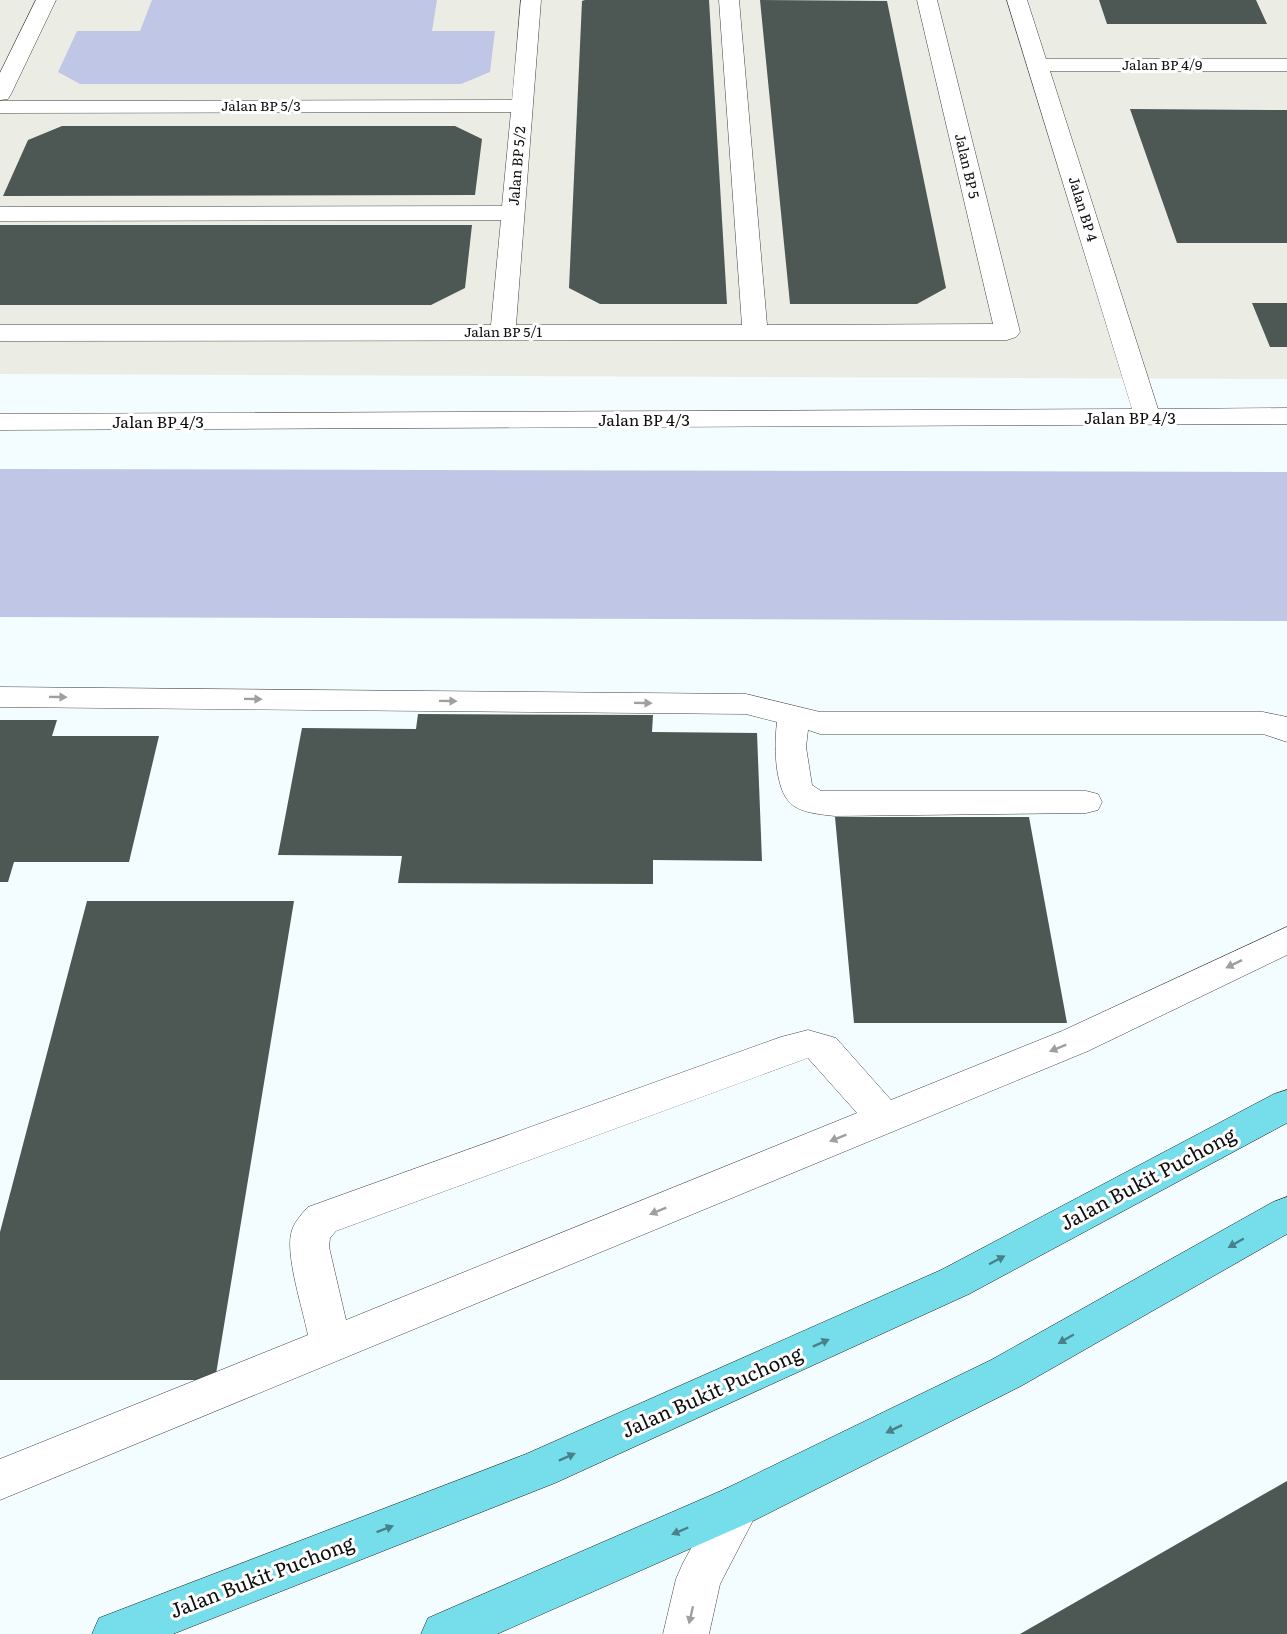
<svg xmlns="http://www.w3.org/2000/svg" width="1287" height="1634" viewBox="0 0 1287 1634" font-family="Literata,serif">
<rect width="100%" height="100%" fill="#f3fcfe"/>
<path fill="#ebede5" d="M0,0H1287V379L0,374Z"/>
<path fill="#bfc6e6" d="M152,0H437L432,31H495L490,72L461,84H80L58,72L77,31H140Z
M0,469L1287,472V621L0,617Z"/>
<path fill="#4d5754" d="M585,0H709L727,304H600L569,288L582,1Z
M760,0L887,1L946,288L917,304H790Z
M1099,0H1256L1267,24H1107Z
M1130,109L1287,110V243H1177Z
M62,126H455L482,139L475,195L3,196L28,140Z
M0,225H472L465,288L431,305H0Z
M1252,303H1287V347H1270Z
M418,714L653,715L652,732L757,733L762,861L653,860V884L398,883L402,856L278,855L302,728L416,729Z
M0,720H57L52,736H159L129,862H14L8,882H0Z
M835,817H1029L1067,1023H854Z
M87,901H294L215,1380H0V1232Z
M1287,1481V1634H1020Z"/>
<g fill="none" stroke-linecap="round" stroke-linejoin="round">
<g stroke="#424242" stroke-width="1">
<path id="minor" d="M36,0H56L11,94L8,99L0,100V73Z
M521,0H541L516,325H742L719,0H739L767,325L993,324L917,0H937L1020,332L1016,337L1007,340L0,341V325H491L501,220L0,221V207L502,206L511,112L0,113V101L512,100Z
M1007,0H1027L1046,59H1287V71H1050L1158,409L1287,408V424L0,430V414L1132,409Z
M0,687L746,694L820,712H1263L1287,717V742L1263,734H820L808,730L806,747L812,785L821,791H1086L1098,794L1102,802L1098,810L1086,813L835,816C797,812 783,809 777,769C775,753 775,739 777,722L746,714L0,707Z
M1287,927V955L1088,1051L0,1500V1459L308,1335C303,1310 286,1258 291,1234C293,1223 301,1215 308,1207L781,1037L808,1030L836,1038L891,1100L1062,1031ZM808,1058L857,1113L346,1320L329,1247L330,1238L336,1231Z
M739,1484L755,1490L761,1505L720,1584L709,1634H663L676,1579L683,1563L723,1490Z"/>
</g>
<g stroke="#202020" stroke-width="1">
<path id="major" d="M1287,1090V1123L969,1294L555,1483L173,1634H92L99,1618L526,1454L941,1270L1274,1094Z
M1287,1197V1234L1021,1386L755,1520L497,1634H421L428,1618L723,1490L991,1360L1273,1202Z"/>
</g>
<use href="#minor" fill="#fff" fill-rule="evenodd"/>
<use href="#major" fill="#76deeb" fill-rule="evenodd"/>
</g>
<defs><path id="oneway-solid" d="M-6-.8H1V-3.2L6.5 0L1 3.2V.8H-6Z" transform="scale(1.5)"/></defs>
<g fill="#9f9f9f">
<use href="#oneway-solid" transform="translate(58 697) rotate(1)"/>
<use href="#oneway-solid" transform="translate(253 699) rotate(1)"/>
<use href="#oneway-solid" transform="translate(448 701) rotate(1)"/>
<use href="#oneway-solid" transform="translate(643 703) rotate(1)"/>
<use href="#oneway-solid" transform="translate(1234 964) rotate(154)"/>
<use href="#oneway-solid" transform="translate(1058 1048) rotate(158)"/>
<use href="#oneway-solid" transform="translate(838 1138) rotate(158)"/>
<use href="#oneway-solid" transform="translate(658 1211) rotate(158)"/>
<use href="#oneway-solid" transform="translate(691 1615) rotate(103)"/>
</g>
<g fill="#488188">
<use href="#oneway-solid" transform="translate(1236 1243) rotate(150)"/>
<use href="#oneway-solid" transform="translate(997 1260) rotate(-28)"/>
<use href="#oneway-solid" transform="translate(1066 1339) rotate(150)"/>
<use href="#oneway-solid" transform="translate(821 1343) rotate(-24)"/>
<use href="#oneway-solid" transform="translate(894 1429) rotate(154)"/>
<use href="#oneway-solid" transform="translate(567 1457) rotate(-24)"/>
<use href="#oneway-solid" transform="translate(385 1529) rotate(-21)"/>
<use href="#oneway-solid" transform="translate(680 1531) rotate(157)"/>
</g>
<g text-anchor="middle" stroke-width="6" stroke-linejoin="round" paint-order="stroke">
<g font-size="14" fill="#0f0f0f" stroke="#fff">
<text x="1162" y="70">Jalan BP 4/9</text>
<text x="261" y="111">Jalan BP 5/3</text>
<text transform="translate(517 166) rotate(-85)" y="5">Jalan BP 5/2</text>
<text transform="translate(967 166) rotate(77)" y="5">Jalan BP 5</text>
<text transform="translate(1083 209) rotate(73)" y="5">Jalan BP 4</text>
<text x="503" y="337">Jalan BP 5/1</text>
</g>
<g font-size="16" fill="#0f0f0f" stroke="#fff">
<text x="1130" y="424">Jalan BP 4/3</text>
<text x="644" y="426">Jalan BP 4/3</text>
<text x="158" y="428">Jalan BP 4/3</text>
</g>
<g font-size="20" fill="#0f0f0f" stroke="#fff">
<text transform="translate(1148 1179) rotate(-28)" y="7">Jalan Bukit Puchong</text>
<text transform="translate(712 1392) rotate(-24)" y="7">Jalan Bukit Puchong</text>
<text transform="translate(262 1577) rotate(-21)" y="7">Jalan Bukit Puchong</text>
</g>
</g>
</svg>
